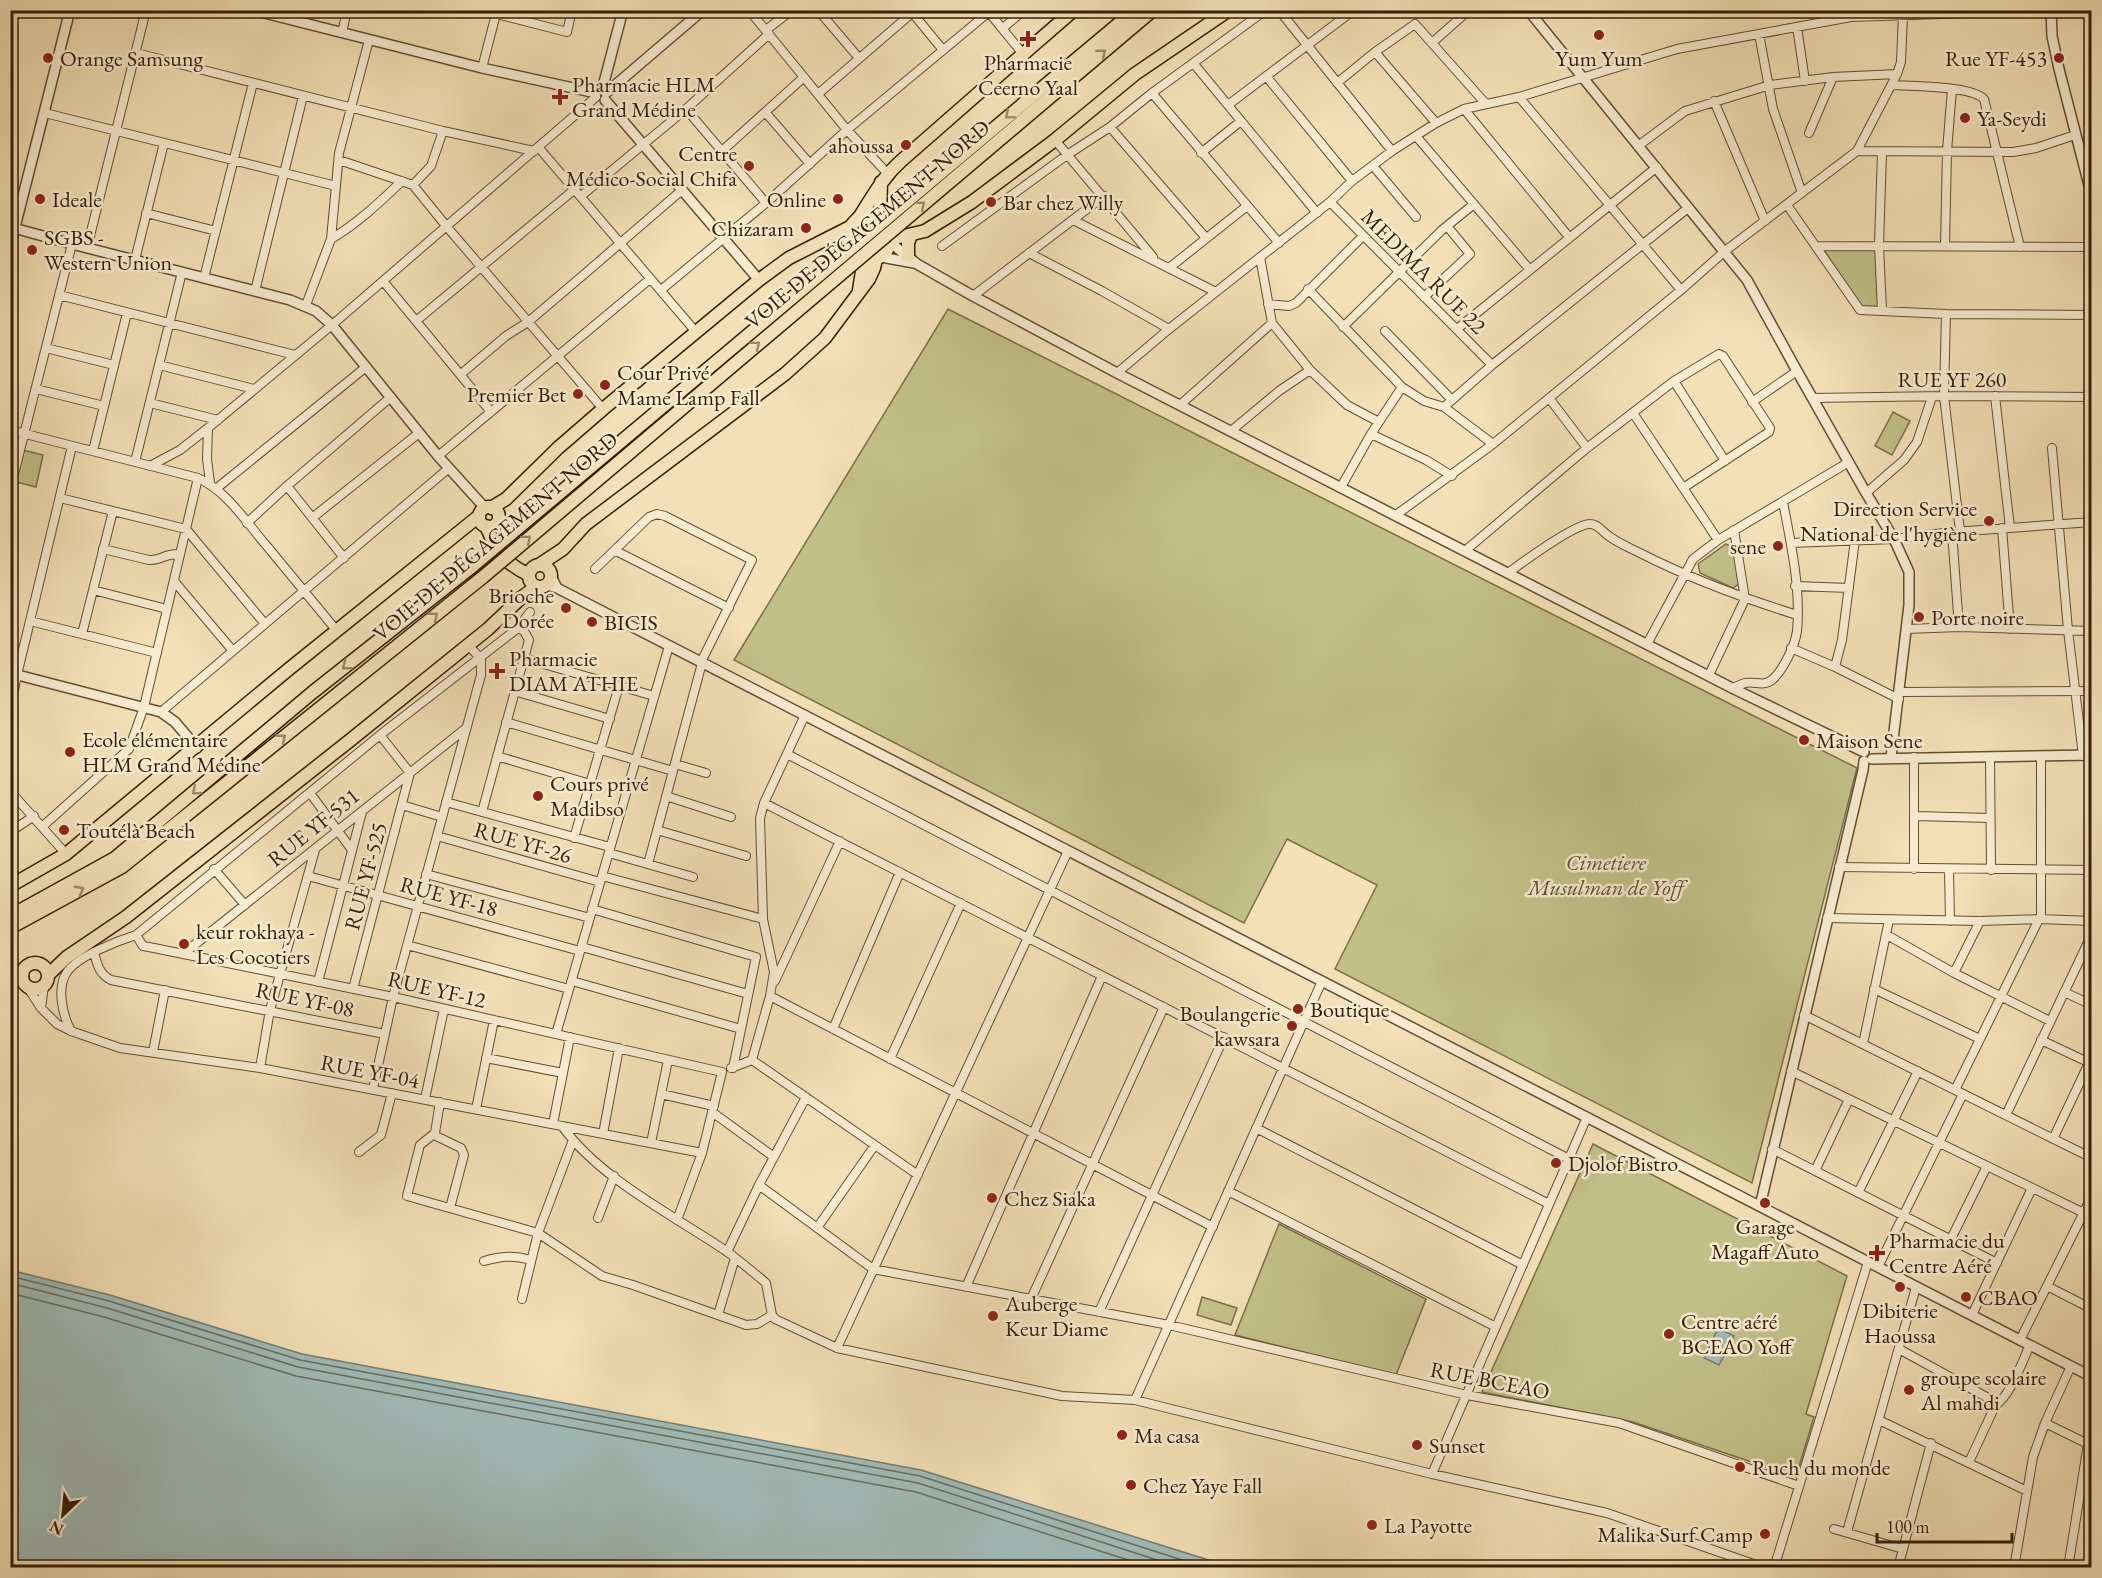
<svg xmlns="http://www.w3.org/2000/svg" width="2102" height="1578" viewBox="0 0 2102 1578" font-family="'EB Garamond',serif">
<rect width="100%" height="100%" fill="#f3e0b6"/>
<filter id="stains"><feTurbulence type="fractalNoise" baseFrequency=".00333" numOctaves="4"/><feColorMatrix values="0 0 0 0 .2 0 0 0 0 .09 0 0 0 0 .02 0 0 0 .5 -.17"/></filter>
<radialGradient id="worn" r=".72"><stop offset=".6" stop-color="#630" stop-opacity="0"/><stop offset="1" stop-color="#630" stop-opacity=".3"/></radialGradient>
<path fill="#c2c089" stroke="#7c6e48" stroke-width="1.5" d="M1823,249L1876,250L1878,308L1861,307Z
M948,309L1857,768L1752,1183L1335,969L1377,885L1287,839L1244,923L734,660Z
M1893,412L1910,421L1892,455L1875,446Z
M23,450L43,455L36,487L16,482Z
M1726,544L1733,548L1739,584L1733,588L1700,573L1698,564Z
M1593,1144L1847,1276L1806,1414L1814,1417L1796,1477L1633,1422L1482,1392Z
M1279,1224L1426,1299L1396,1375L1235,1335Z
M1202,1297L1237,1308L1231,1325L1197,1315Z"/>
<path fill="#a0bbb8" stroke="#757c71" stroke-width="1.5" d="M10,1270L110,1295L302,1354L921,1470L1231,1567H11Z
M1718,1328L1734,1336L1719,1365L1704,1358Z"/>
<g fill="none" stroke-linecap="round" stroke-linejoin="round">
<path stroke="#6a6c5f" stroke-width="1.5" d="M10,1276L109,1301L300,1360L920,1476L1207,1568
M10,1283L107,1308L298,1367L918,1483L1182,1568
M10,1293L104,1317L296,1376L916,1492L1153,1568"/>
<g stroke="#644e32" stroke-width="10">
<path id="minor" d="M481,10L567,32L572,10
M749,10L847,130L887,173
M818,10L858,57
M910,10L943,50
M987,10L1023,54
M1279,10L1392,151
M1797,27L1805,81
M1003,28L1024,10
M766,30L792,10
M342,33L347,10
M1759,34L1773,109L1802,193
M1433,42L1469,10
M1375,52L1436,123
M136,53L443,131L534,151
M1194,64L1317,213
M482,68L496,14
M1266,76L1352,181
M1337,83L1375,52L1415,24L1486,104
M1893,85C1913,86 1971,86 1984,99L2020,247
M1152,93L1279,243
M818,94L912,13
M1519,97L1681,290
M1714,101L1765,221
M1228,105L1354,10
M686,109L766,203
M1464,109L1569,237
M45,113L336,186
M766,113L810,164
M1110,127L1206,238
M1809,133L1833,77
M1416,136L1530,270
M1055,140L1153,257
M1638,146L1685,111L1770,85L1833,77L1897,74
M539,148L696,332
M722,151L804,77
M1857,151L2013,152L2036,148L2075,135
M1201,153L1241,121
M339,160L413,185L447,227L603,409
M1374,167L1416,217
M413,185L431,166L443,131
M581,196L686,109L769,34
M1330,202L1492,365
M1787,205L1860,310L1946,314L2092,315
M146,213L216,231
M1073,220L1216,292
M331,239C358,223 380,202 402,181
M1945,245L1947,151L1952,89
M942,246L1067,155L1110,127L1152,93L1266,10
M1817,246L2092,247
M87,248L146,10
M1029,253L1102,291L1169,329
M1260,257L1272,323L1310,370L1347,405L1379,422
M135,260L164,143
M1169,268L1247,206
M204,278L253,83
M383,281L491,412
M1308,289L1402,387L1424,401L1444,407L1493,444
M661,290L766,203L847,130L989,12
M255,291L303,96
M59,295L295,355
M973,296L1104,196
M1424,297L1470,254L1447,226
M1268,304L1289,306L1296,303L1363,236
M306,305L331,239L339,153L369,40
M1882,311L1879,245L1882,152
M1946,314L1944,396L1960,531
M416,321L575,189
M1343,327L1442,230L1474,204
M1457,329L1657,167
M1385,331L1452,400
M46,348L114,365
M159,365L254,389
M1117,373L1169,329L1330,202L1352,181L1392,151L1436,123L1464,109L1519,97L1677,49L1851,17L1971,13L2092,12
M461,374L506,336L528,322L581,277L682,190
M1674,381L1725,461
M36,389L104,406
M1995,396L2010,528
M1549,398L1587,448
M1813,398L1944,396L2092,397
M1752,402L1797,371
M150,403L218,420
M1180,405L1272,323
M1444,407L1492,365L1688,208
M1633,413L1718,540
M208,428L207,459L210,483
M10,430L198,478C227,491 246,522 266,545C290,574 313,602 337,631
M1231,431L1279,391L1310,370
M1371,434L1426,460L1452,476
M2052,448L2068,630L2083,756
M93,451L127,313
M438,456L650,279
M135,462L182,272
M150,466L180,450L208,428L332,325L596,97
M287,486L344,558
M1341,487L1371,434L1402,387
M217,488L366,367
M10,490L72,244
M1866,493L1904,460L1917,442L1932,397
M60,498L186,529L265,624
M1396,515L1493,444L1681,290L1725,251L1857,151L1897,74L1901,62L1903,15
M312,518L419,433
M247,523L287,486L391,397
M2002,528L2010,629
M1952,532L1959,627
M1791,543L1894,539L1952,532L2092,522
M103,549L149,560C161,561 164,553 180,554
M1466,550L1587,448L1674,381L1719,354L1723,356L1770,428L1769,432L1683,488
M616,551L729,608
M595,569L649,517L657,514L665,516L752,560L701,662
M1508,573C1523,562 1574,524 1590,524C1597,524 1600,529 1605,533C1615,542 1628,547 1640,553C1691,579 1743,598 1797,615
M174,581L233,651
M1795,586L1849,588
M93,590L167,609
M30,621L157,653
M1907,629L1959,627L2092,631
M82,634L113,511
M1647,644L1693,559L1718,540L1849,462
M1791,648L1835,667L1899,699
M523,658L654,696
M1835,667L1842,640L1855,540
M1709,675L1745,599L1734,530
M1732,688C1736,687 1741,684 1745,683C1755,681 1763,687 1772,680C1783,670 1795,646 1797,631C1801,589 1791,544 1783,502
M514,691L610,719
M1900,692L2092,691
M10,710L17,675L72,446
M161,712L449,468
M506,722L673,771
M787,754L1569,1159
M497,756L590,784
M1914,757V869
M1990,757L1991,870
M675,764L706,773
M10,791L66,854
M310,793L352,850
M666,796L731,817
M446,802L610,847
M764,803L1549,1204
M402,805L442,817
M482,812L529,640L524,631L518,628L530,612
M1915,816L1990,818
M43,826L129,749L144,707L198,478
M657,830L746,856
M10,832L34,816
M437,836L600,882
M574,838L619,686
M609,853L693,877
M648,864L702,663
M1839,867L2092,870
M214,869L245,905
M1949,870L1950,921
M426,874L590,918
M308,876L580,951
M602,876L763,919
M592,909L756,957L733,1068
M1827,918L1980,921L2039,919L2092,921
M136,935L143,946L154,948L393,997L722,1072
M1887,935L1954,973L2050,1021
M407,945L569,989
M582,947L748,994
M94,952C97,964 99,974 111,980L385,1034
M183,954L465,729
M1954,973L1980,921
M572,981L741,1029
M775,981L840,841
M318,982L362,812
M28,988L41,1008L57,1024L71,1031L120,1048L260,1068L702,1153
M353,989L410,773L380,735
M1874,989L1980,1039
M2064,992L2092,1005
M770,996L1213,1227
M41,1008L44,986
M1804,1015L2092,1158
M833,1029L900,872
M71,1031C63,1016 56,988 67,972C78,956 117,941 136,935L380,735L518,628
M556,1034L669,646
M2041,1040L2092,1064
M1863,1044L1889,920
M153,1052L165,990
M486,1058L563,1073
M890,1059L961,903
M752,1060L770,996L774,972L763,919L760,818L764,803L805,715
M752,1060L918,1175
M260,1068L270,1010L315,850
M731,1068L752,1060
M1791,1071L2084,1213
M373,1089L393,997L481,675V659L468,645
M1955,1090L2041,915V756
M661,1094L714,1106
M425,1099L444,1009
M440,1102L435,1133L436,1136L461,1148L464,1155L450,1208
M476,1109L494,1020
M712,1112L774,1157
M2006,1115L2092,934
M553,1124L570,1037
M562,1126C600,1179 673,1215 726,1251C740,1261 753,1272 766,1283L772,1315L775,1319L837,1348L1062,1396L1135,1400L1432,1474L1607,1513L1765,1568
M1256,1128L1523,1265
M435,1133L420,1145L407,1196L538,1233L602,1276L633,1285L746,1325L757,1324L772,1315
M603,1134L619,1048
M2053,1139L2089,1063
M651,1143L668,1060
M1772,1149L1997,1263
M359,1152L381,1135L392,1093
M1815,1171L1849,1099
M759,1185L873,1269L1169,1325L1467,1395L1619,1423L1799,1486
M1228,1191L1496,1327
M1858,1193L1918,1071
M598,1218L614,1176
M677,1220L702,1153L722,1072
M817,1228L875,1145
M1951,1239L1987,1166
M727,1252L759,1185L806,1097
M484,1261C502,1256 513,1255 531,1260
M1878,1267L1963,1094
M2047,1286L2092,1309
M966,1287L1102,976
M522,1299L538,1233L573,1140
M1031,1299L1164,1007
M1099,1312L1224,1037
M718,1315L735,1258
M1972,1315L2032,1188
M2020,1340L2092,1196
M837,1348L1068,851
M1899,1349L1990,1399L1995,1406
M1135,1400L1322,981
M1879,1420L2027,1491
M2045,1423L2092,1446
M1969,1462L1995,1406C2012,1393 2021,1364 2030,1345
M1432,1474L1587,1117
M1834,1529L1903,1549
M1847,1532L1916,1287
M1775,1564L1787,1568
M1774,1568L1868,1262
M1898,1568L1931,1443
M2014,1568L2033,1457L2045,1423L2071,1366
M2068,1568L2088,1444"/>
</g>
<g stroke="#644e32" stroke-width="12">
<path id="tertiary" d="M253,10L482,68L596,93
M1528,10L1747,280L1797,371L1866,493L1894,539L1909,572V605L1891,757
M2051,10L2052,36L2059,69L2092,197
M602,90L623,10
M606,93L703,10
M605,100L759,280
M10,227L72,244L290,300L316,311L332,325L438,456L485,508
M891,243L917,264L973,296L1117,373L1732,688L1864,752
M10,247L70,10
M881,257L914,263
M551,576L557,588
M547,585L557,588L2092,1377
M10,673L161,712L175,722L197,748
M1872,759L2092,755
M1760,1206L1863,770L1864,761"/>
</g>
<g stroke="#351d06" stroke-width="15">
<path id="primary" d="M858,219L874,217C913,232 876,279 853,252C848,246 846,238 849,230C851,224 856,221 860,216C873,196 883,177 901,161C958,111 1016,60 1074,10
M880,219L881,182
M891,239L925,231L972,202L1055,140L1135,74L1229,10
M908,256V243L911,235
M859,290L864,259
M479 517a10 10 0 1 1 20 0a10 10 0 1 1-20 0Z
M491,508L506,499L558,448L603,409L759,280L789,258L850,227
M486,526C497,552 503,562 529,575
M529 576a11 11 0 1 1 22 0a11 11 0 1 1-22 0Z
M539,565L563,549L586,524L785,374L825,338L869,279L874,268L876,259
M10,886L66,854L289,669L479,516
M22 976a13 13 0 1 1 26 0a13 13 0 1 1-26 0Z
M48,975L67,957L126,917L348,742L488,629L522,597L536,587"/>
</g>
<g stroke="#351d06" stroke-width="15">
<path id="trunk" d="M10,916L115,858L313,692L474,565
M10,928L122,867L483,577
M10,979L22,978"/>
</g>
<use href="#minor" stroke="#f7ebd0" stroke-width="8"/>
<use href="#tertiary" stroke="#f7ebd0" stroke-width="9"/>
<use href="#primary" stroke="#f3e0b6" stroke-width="12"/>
<use href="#trunk" stroke="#f3e0b6" stroke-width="12"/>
<g stroke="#351d06" stroke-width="15" stroke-linecap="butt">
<path id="trunk-bridge" d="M474,565L1135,10
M483,577L1153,10"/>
</g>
<use href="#trunk-bridge" stroke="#f3e0b6" stroke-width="12"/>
</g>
<defs><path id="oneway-chevron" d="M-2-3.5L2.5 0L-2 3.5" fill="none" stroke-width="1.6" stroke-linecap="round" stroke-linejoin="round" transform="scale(1.5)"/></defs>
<g stroke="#9e8867">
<use href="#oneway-chevron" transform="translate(1102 53) rotate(-40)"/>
<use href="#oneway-chevron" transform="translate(1009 115) rotate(140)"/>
<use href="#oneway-chevron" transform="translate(921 205) rotate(-40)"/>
<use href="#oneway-chevron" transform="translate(756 345) rotate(-40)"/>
<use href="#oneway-chevron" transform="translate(527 539) rotate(-40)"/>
<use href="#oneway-chevron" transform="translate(434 616) rotate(-39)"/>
<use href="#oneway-chevron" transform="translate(346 666) rotate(142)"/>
<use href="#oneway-chevron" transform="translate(282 738) rotate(-39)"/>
<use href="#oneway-chevron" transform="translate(196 791) rotate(140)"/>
<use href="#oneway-chevron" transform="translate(80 890) rotate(-28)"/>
</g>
<g fill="#8f2418" stroke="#f7ebd0" stroke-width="2">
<circle cx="1599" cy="35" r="6"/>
<path d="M1025 30h6v6h6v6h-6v6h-6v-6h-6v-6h6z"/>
<circle cx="48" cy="58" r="6"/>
<circle cx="2059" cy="58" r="6"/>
<path d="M557 88h6v6h6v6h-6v6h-6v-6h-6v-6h6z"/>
<circle cx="1965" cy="118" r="6"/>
<circle cx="906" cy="145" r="6"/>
<circle cx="749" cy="166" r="6"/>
<circle cx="40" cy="199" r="6"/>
<circle cx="838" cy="199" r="6"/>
<circle cx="991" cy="202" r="6"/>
<circle cx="806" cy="228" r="6"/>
<circle cx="32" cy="250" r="6"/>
<circle cx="605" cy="385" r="6"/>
<circle cx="578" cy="394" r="6"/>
<circle cx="1989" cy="521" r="6"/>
<circle cx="1778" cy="546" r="6"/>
<circle cx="566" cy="608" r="6"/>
<circle cx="1919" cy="617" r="6"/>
<circle cx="592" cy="622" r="6"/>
<path d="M494 662h6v6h6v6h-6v6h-6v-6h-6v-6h6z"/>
<circle cx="1804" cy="740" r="6"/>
<circle cx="70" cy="752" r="6"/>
<circle cx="538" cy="796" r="6"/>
<circle cx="64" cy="830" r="6"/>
<circle cx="184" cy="944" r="6"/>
<circle cx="1298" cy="1009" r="6"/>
<circle cx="1292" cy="1026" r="6"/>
<circle cx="1556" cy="1163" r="6"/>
<circle cx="992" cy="1198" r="6"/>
<circle cx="1765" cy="1203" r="6"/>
<path d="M1874 1244h6v6h6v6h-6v6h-6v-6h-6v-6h6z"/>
<circle cx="1900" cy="1287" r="6"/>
<circle cx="1966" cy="1297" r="6"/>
<circle cx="993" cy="1316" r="6"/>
<circle cx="1669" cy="1334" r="6"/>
<circle cx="1909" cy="1390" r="6"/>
<circle cx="1122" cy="1435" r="6"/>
<circle cx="1417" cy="1445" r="6"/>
<circle cx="1740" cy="1467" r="6"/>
<circle cx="1131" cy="1485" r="6"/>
<circle cx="1372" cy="1525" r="6"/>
<circle cx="1765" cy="1534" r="6"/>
</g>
<g text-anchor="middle" stroke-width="5" stroke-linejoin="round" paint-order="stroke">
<g font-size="22" fill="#351d06" stroke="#f7ebd0" text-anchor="start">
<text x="60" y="66">Orange Samsung</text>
<text x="1599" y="66" text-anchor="middle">Yum Yum</text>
<text x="2047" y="66" text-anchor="end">Rue YF-453</text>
<text x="1028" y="70" text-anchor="middle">Pharmacie<tspan x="1028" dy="25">Ceerno Yaal</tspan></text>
<text x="572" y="92">Pharmacie HLM<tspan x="572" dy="25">Grand Médine</tspan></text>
<text x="1977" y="126">Ya-Seydi</text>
<text x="894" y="153" text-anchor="end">ahoussa</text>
<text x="737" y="161" text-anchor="end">Centre<tspan x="737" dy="25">Médico-Social Chifa</tspan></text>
<text x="52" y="207">Ideale</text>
<text x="826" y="207" text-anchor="end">Online</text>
<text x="1003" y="210">Bar chez Willy</text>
<text x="794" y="236" text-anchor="end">Chizaram</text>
<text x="44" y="245">SGBS -<tspan x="44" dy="25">Western Union</tspan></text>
<text x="617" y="380">Cour Privé<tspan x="617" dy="25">Mame Lamp Fall</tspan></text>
<text x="566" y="402" text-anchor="end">Premier Bet</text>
<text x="1977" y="516" text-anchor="end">Direction Service<tspan x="1977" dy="25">National de l'hygiène</tspan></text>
<text x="1766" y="554" text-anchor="end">sene</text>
<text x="554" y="603" text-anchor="end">Brioche<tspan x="554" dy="25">Dorée</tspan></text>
<text x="1931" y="625">Porte noire</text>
<text x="604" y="630">BICIS</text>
<text x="509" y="666">Pharmacie<tspan x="509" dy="25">DIAM ATHIE</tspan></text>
<text x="82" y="747">Ecole élémentaire<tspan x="82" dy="25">HLM Grand Médine</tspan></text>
<text x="1816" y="748">Maison Sene</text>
<text x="550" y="791">Cours privé<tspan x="550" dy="25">Madibso</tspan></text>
<text x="76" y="838">Toutélà Beach</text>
<text x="196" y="939">keur rokhaya -<tspan x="196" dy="25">Les Cocotiers</tspan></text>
<text x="1310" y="1017">Boutique</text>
<text x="1280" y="1021" text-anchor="end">Boulangerie<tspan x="1280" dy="25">kawsara</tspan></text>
<text x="1568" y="1171">Djolof Bistro</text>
<text x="1004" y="1206">Chez Siaka</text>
<text x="1765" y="1234" text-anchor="middle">Garage<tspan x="1765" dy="25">Magaff Auto</tspan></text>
<text x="1889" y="1248">Pharmacie du<tspan x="1889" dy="25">Centre Aéré</tspan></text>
<text x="1978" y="1305">CBAO</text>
<text x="1005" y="1311">Auberge<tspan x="1005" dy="25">Keur Diame</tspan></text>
<text x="1900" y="1318" text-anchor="middle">Dibiterie<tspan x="1900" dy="25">Haoussa</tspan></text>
<text x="1681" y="1329">Centre aéré<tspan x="1681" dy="25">BCEAO Yoff</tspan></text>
<text x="1921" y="1385">groupe scolaire<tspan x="1921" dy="25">Al mahdi</tspan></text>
<text x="1134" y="1443">Ma casa</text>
<text x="1429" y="1453">Sunset</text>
<text x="1752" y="1475">Ruch du monde</text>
<text x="1143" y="1493">Chez Yaye Fall</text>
<text x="1384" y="1533">La Payotte</text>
<text x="1753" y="1542" text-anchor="end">Malika Surf Camp</text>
</g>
<g font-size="22" fill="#351d06" stroke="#f7ebd0">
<text transform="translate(867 224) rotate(-40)" y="8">VOIE DE DÉGAGEMENT NORD</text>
<text transform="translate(1424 271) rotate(45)" y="8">MEDIMA RUE 22</text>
<text x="1952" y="387">RUE YF 260</text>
<text transform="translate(495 536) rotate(-40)" y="8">VOIE DE DÉGAGEMENT NORD</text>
<text transform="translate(313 827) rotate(-39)" y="8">RUE YF-531</text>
<text transform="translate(523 842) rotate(16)" y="8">RUE YF-26</text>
<text transform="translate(365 876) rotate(-75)" y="8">RUE YF-525</text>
<text transform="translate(449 896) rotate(15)" y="8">RUE YF-18</text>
<text transform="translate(437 989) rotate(13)" y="8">RUE YF-12</text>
<text transform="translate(305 999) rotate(12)" y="8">RUE YF-08</text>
<text transform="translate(370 1071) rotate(11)" y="8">RUE YF-04</text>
<text transform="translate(1490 1380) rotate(11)" y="8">RUE BCEAO</text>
</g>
<g font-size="22" font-style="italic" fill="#5f4e2d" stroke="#f7ebd0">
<text x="1606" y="870">Cimetiere<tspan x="1606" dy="25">Musulman de Yoff</tspan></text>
</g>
</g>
<rect width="2102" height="1578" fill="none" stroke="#f3e0b6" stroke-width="36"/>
<rect x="12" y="12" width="2078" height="1554" fill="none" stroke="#351d06" stroke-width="3"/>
<rect x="18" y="18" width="2066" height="1542" fill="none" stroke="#351d06" stroke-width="1.5"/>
<g transform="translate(63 1515) rotate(206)" stroke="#f7ebd0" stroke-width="4.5" paint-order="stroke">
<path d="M0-4.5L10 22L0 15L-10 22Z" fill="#351d06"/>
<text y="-9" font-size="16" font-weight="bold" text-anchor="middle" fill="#351d06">N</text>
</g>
<path d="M1877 1533v9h135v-9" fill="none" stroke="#351d06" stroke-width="3"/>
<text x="1886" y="1533" font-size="18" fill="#351d06" stroke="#f7ebd0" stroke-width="4.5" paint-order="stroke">100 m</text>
<rect width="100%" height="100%" filter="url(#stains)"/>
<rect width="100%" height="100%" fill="url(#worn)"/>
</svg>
